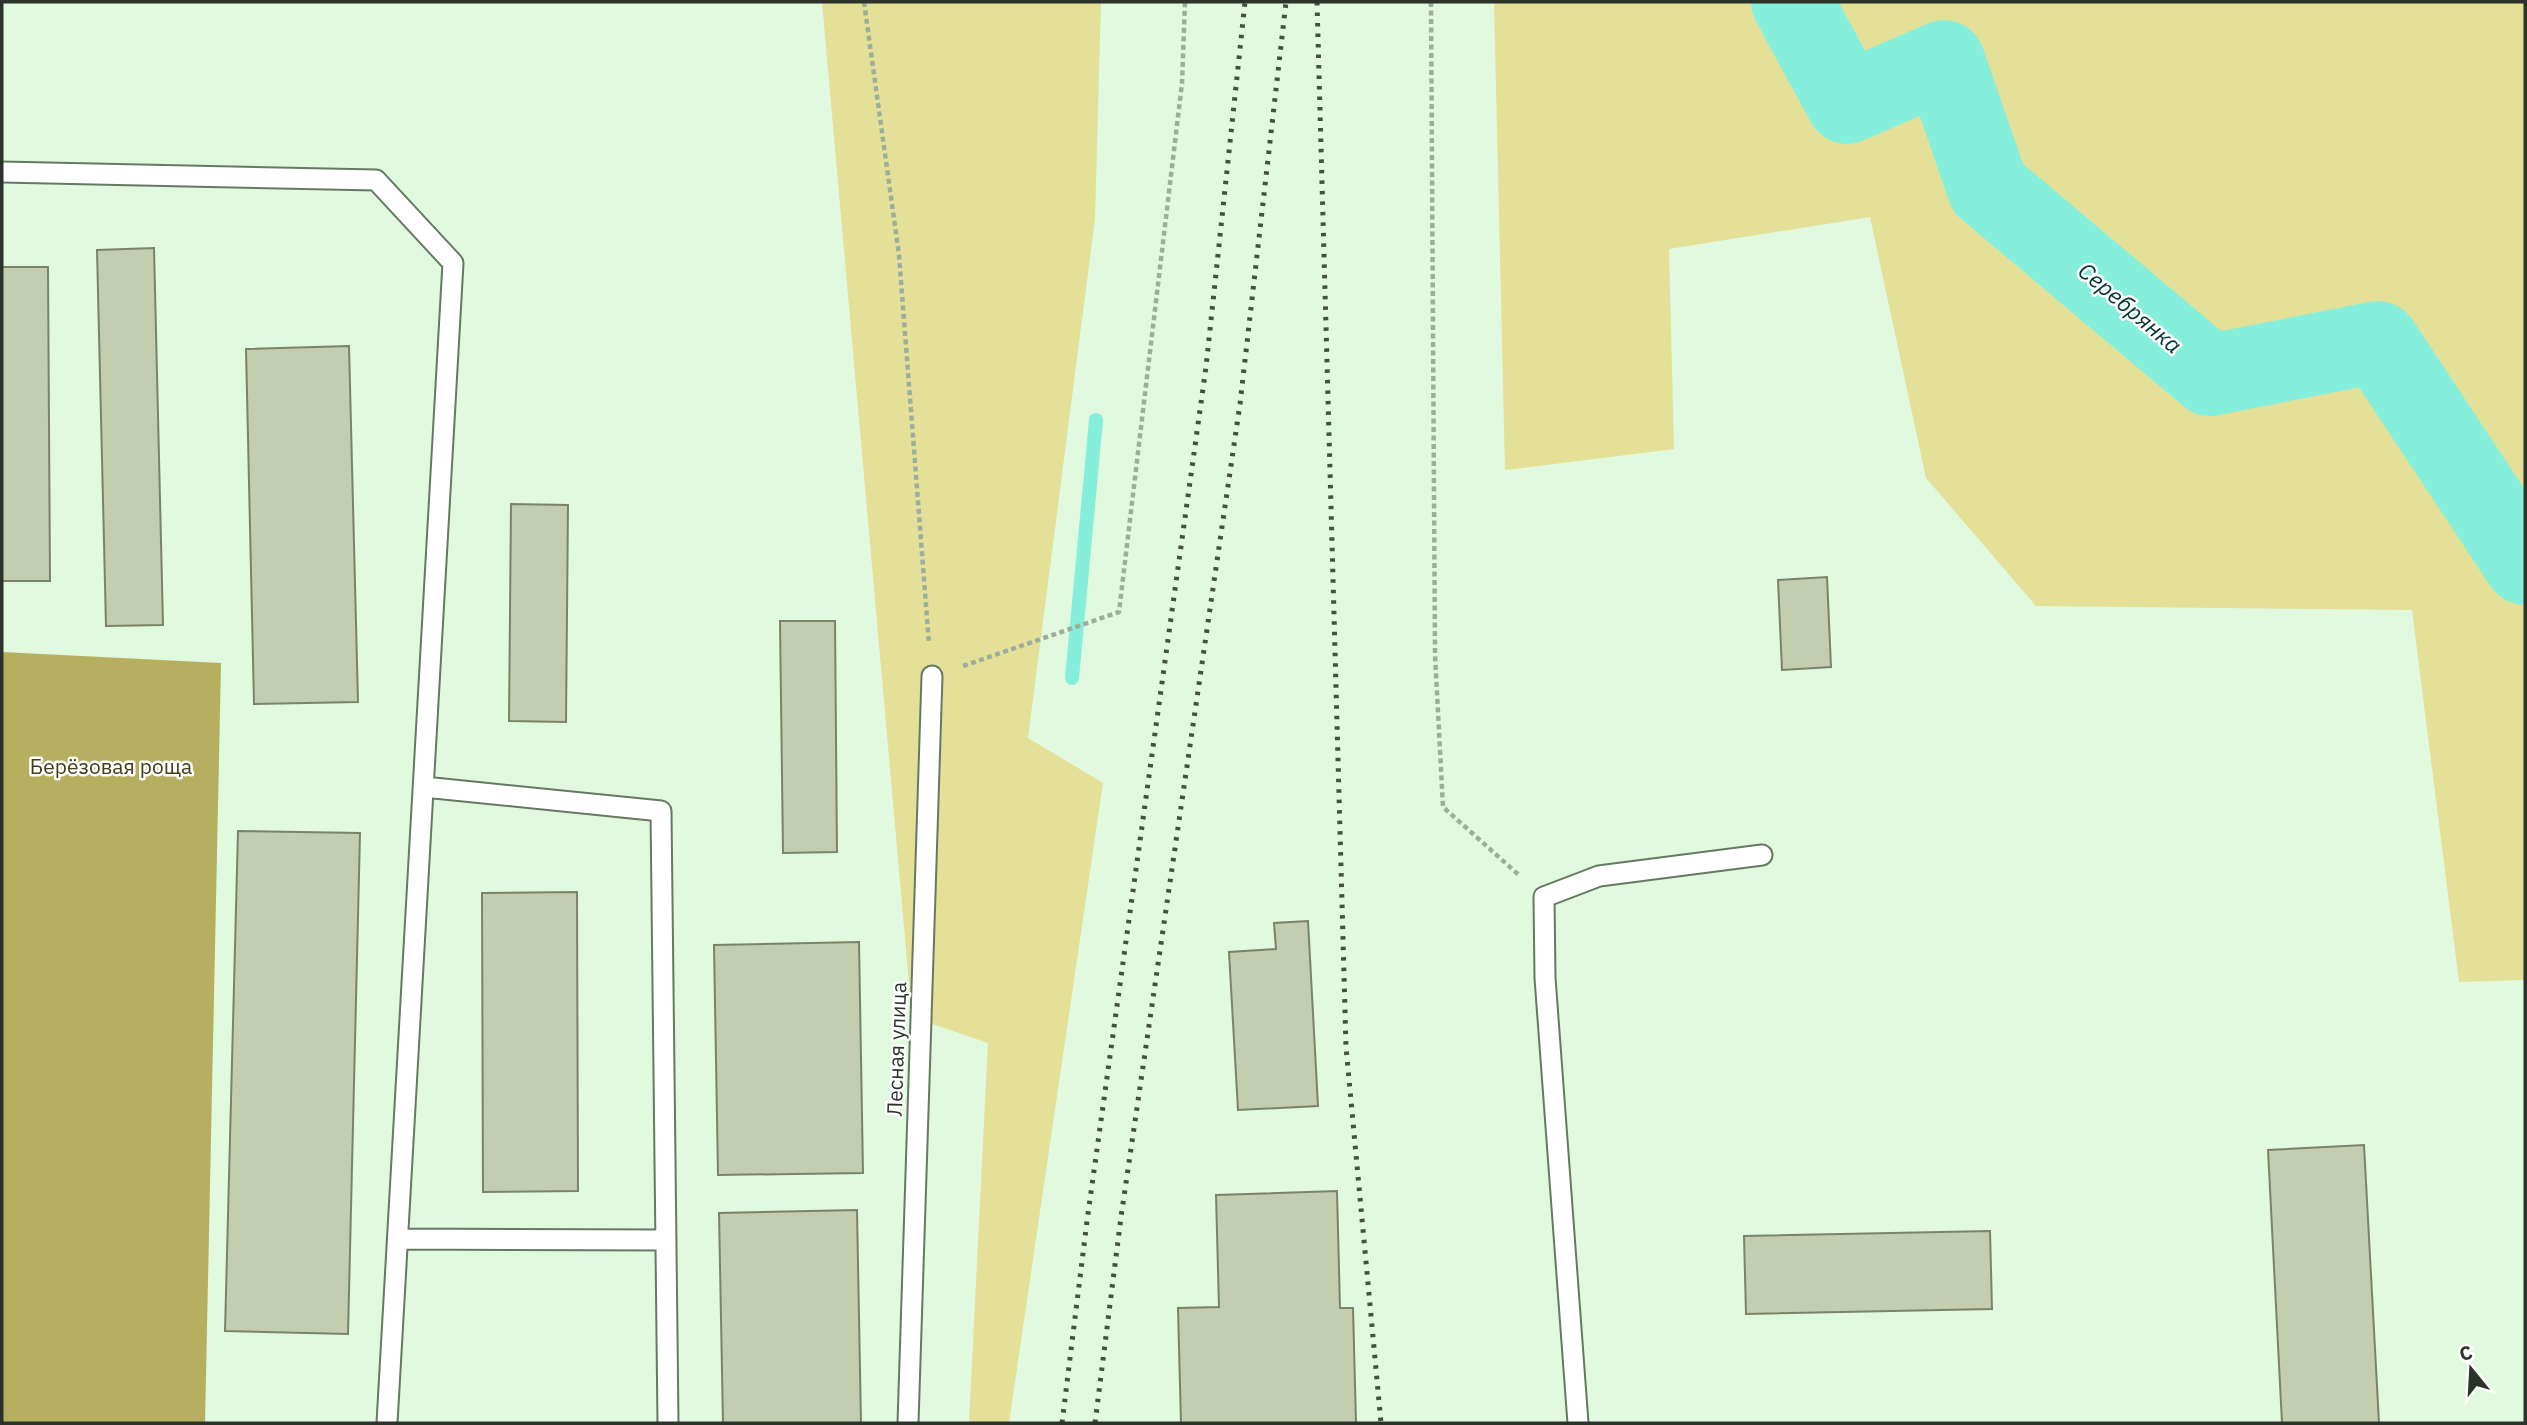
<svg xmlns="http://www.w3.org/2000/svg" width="2527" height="1425" viewBox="0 0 2527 1425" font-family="'IBM Plex Sans',sans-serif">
<rect width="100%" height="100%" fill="#e1f9df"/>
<path fill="#e5e098" d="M822,2H1101L1095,219L1028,738L1103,783L1009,1423H969L988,1043L912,1017Z
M1494,2H2525V980L2459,982L2412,610L2036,606L1926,478L1870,217L1669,249L1674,449L1505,470Z"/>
<path fill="#b5af5f" d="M2,652L221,663L205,1423H2Z"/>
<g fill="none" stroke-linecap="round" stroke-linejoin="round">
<path stroke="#86efdc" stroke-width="14" d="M1072,678L1096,420"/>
<path stroke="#86efdc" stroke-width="82" d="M1792,2L1847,103L1944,61L1988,188L2210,375L2378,342L2525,564"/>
</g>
<path fill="#c3cdb0" stroke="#7a8368" stroke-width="2" d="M154,248L163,625L106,626L97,250Z
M2,267H48L50,581H2Z
M349,346L358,702L254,704L246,349Z
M511,504L568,505L566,722L509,721Z
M1827,577L1831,667L1782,670L1778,580Z
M780,621H835L837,852L783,853Z
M238,831L360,833L348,1334L225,1331Z
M577,892L578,1191L483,1192L482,893Z
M1308,921L1318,1106L1238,1110L1229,952L1276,949L1274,923Z
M859,942L863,1173L718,1175L714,945Z
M2364,1145L2379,1423H2282L2268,1150Z
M1337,1191L1340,1308H1353L1356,1423H1181L1178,1308L1219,1307L1216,1195Z
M857,1210L861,1423H723L719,1213Z
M1990,1231L1992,1309L1746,1314L1744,1236Z"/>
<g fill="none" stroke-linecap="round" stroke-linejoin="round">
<g stroke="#657963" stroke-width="23">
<path id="service" d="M2,172L376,180L453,263L387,1423
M424,787L661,811L668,1423
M398,1239L666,1240
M908,1423L932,676
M1578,1423L1545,978L1544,897L1599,876L1762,855"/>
</g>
<path stroke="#9cae9b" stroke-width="4.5" stroke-dasharray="5 3.5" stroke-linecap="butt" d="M864,2L899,255L929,644
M1431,2L1435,655L1443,807L1520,876
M963,666L1119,612L1182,83L1185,2"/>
<use href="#service" stroke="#fff" stroke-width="19"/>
<path stroke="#454f44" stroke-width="5" stroke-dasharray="3.5 7" stroke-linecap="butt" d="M1317,2L1346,1047L1381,1423
M1062,1423L1087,1221L1206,367L1245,2
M1095,1423L1121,1217L1240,404L1286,2"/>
</g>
<g text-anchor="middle" stroke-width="5" stroke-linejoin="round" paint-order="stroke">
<g font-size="21" fill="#413e1b" stroke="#fefefe">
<text x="111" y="774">Берёзовая роща</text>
</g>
<g font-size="21" fill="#2b332a" stroke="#fefefe">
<text transform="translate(897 1049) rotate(-88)" y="7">Лесная улица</text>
</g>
<g font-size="23" font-style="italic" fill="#01352e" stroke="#fefefe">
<text transform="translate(2130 308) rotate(40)" y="8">Серебрянка</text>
</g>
</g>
<rect width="2527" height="1425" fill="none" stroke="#2b332a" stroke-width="7"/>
<g transform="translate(2471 1369) rotate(342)" stroke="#fefefe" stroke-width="5" paint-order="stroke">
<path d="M0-5L12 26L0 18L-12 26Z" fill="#2b332a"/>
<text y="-10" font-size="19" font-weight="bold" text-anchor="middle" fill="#2b332a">С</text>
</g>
</svg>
